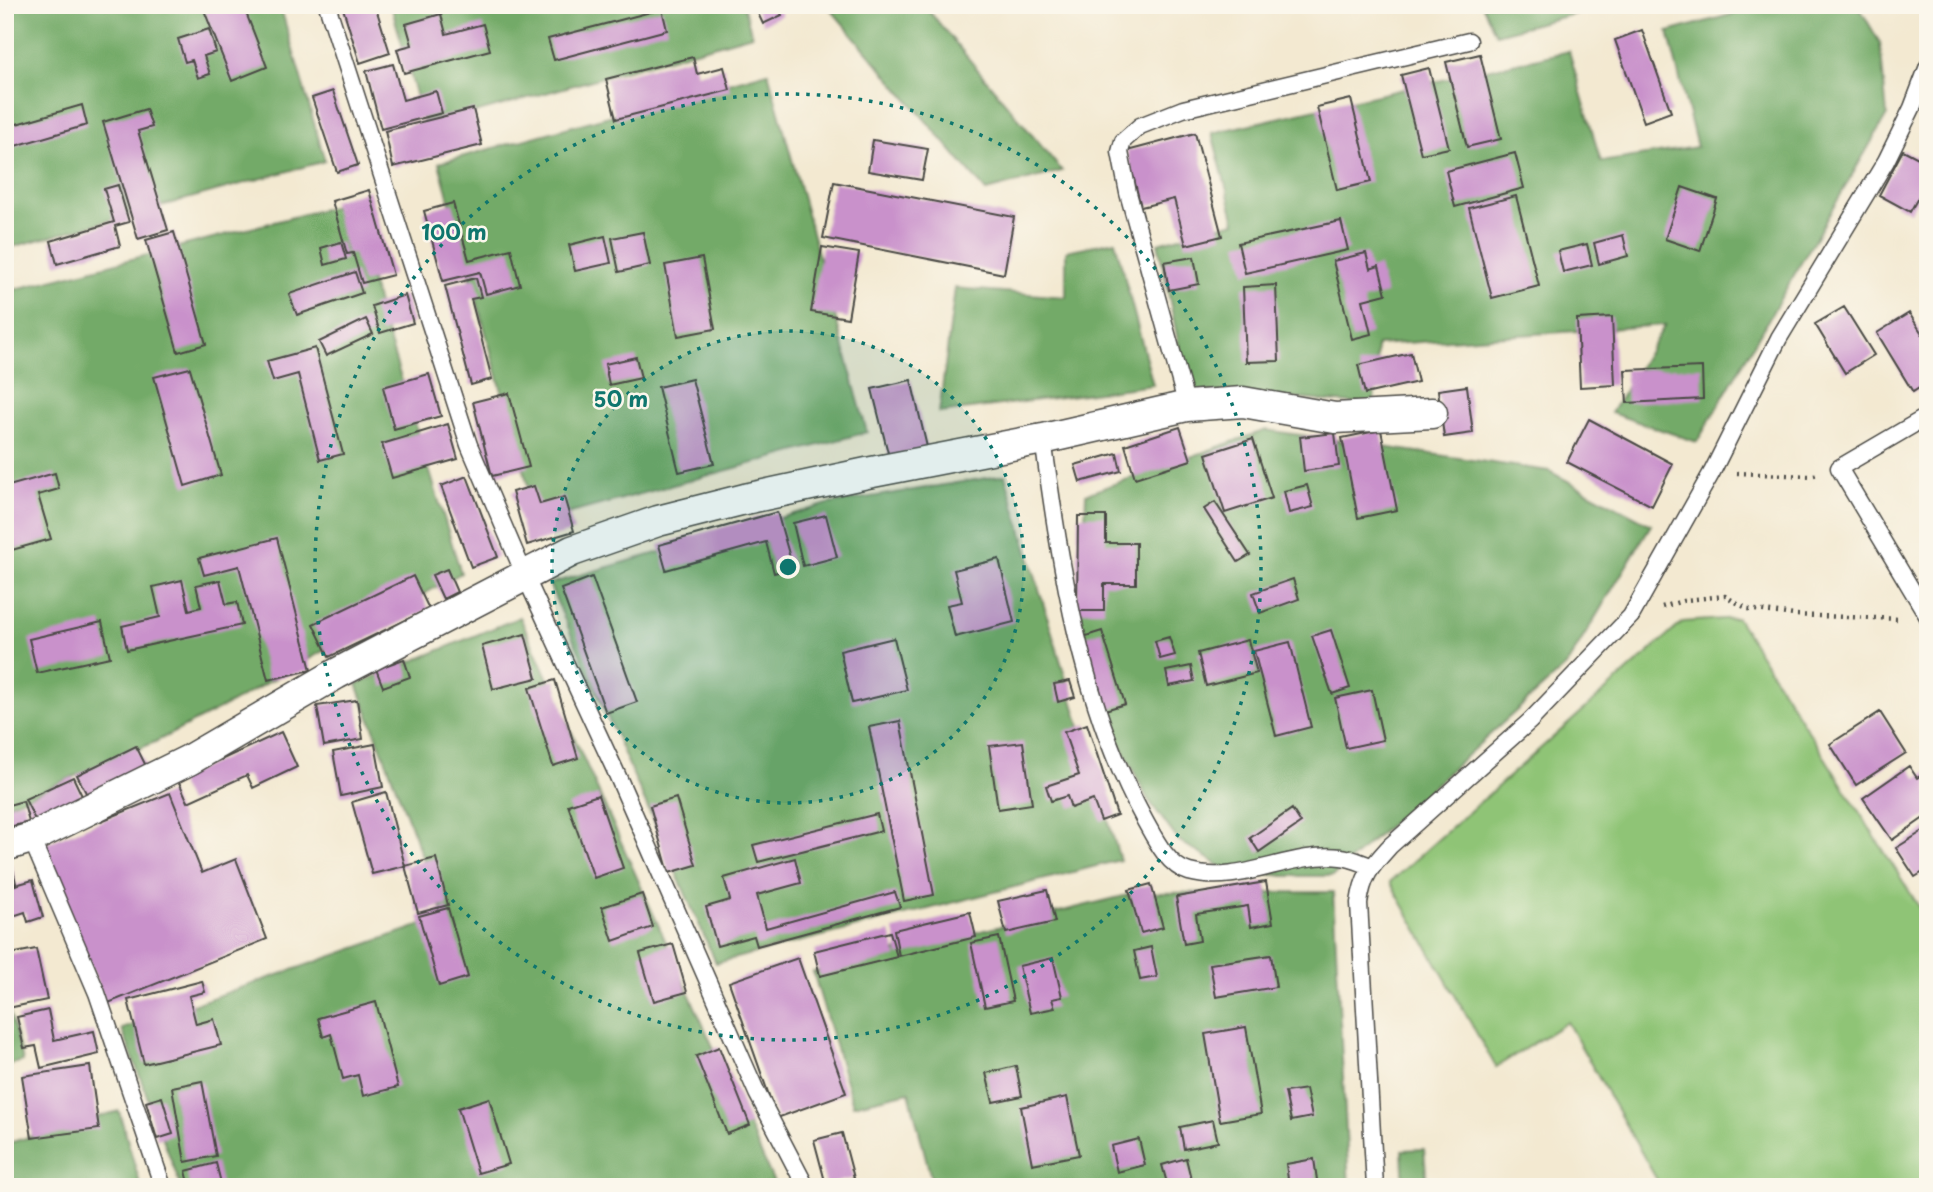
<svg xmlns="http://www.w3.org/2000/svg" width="1933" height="1192" viewBox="0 0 1933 1192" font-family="'Playpen Sans',sans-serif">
<rect width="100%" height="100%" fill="#fbf7ec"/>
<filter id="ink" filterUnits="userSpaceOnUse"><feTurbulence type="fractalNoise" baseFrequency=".0143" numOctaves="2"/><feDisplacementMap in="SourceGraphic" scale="14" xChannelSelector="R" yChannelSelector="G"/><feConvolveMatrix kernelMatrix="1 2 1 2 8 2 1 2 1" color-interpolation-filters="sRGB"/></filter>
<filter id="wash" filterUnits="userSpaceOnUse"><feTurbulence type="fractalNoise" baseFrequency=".00686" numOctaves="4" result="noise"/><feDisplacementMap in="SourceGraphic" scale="28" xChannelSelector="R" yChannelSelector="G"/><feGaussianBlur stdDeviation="1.57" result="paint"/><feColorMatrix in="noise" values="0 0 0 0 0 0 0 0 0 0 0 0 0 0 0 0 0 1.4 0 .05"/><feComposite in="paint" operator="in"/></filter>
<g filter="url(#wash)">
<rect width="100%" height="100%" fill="#f3e9d1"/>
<path fill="#8fc476" stroke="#5d7850" stroke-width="2" d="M1737,618L1928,921V1187H1661L1567,1022L1496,1067L1390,882L1683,622Z"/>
<path fill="#73aa67" stroke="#4f6a49" stroke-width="2" d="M5,5H280L325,161L5,249Z
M391,5H743L752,35L425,127Z
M827,5H924L1062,171L986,191Z
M1482,5H1609L1496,34Z
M1766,5H1858L1880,43L1887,115L1697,442L1611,413L1665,325L1377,345L1374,405L1188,390L1158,243L1235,222L1212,133L1569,51L1601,162L1697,147L1668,32Z
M768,72L867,432L538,522L439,163Z
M347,203L461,573L231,703L155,742L5,806V292Z
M1115,241L1153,385L939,413L955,288L1066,297V251Z
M1266,430L1549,471L1651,525L1566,666L1333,876H1285L1225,869L1178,840L1147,798L1111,725L1081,622L1086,494Z
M1005,475L1120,860L716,963L549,584L828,504Z
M520,617L776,1187H181L122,1029L445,917L357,684Z
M1333,892L1349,1187H916L932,1182L909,1092L853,1105L813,972L1136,893Z
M5,995L23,1061L5,1066Z
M119,1111L141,1187H5V1144Z
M1424,1149L1427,1187H1404L1402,1150Z"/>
<g id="blocks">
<path fill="#c991cb" d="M202,5H243L267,67L232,81Z
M342,5H375L390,53L360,63Z
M754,5H777L782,15L763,24Z
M662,9L667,30L554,60L548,39Z
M441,14L446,34L483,24L490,50L404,73L397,49L412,45L406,24Z
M209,29L216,52L204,56L210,74L198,78L192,60L185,62L178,39Z
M1642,30L1671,112L1644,122L1615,40Z
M1480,54L1501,139L1467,147L1446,62Z
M693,57L697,74L724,67L730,90L616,119L606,79Z
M393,64L403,100L436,91L442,113L381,129L366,71Z
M1429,68L1449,148L1421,154L1401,75Z
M333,91L358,165L337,172L312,98Z
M1351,99L1371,182L1337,190L1317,107Z
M5,102L13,125L82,105L87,125L5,149Z
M146,109L152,127L138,131L168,230L138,239L103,122Z
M473,109L482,145L393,167L385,131Z
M1195,133L1222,236L1186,245L1174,199L1141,207L1127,151Z
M873,140L928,149L922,180L868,171Z
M1903,150L1928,163V180L1910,212L1879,195Z
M1515,153L1524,188L1455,207L1446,171Z
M834,182L1014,217L1004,274L823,238Z
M118,185L129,222L115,226L120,246L57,264L51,241L114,222L104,189Z
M1682,187L1717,199L1700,251L1665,239Z
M369,190L393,275L362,283L353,253L347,254L332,201Z
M1516,196L1539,286L1492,298L1469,208Z
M453,203L469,260L511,249L520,285L486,294L480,272L443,281L424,211Z
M1341,221L1348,250L1245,273L1238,243Z
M174,232L206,344L178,352L146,240Z
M643,232L650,265L619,272L612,238Z
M1623,235L1628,256L1599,264L1594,243Z
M605,236L611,263L575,271L569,245Z
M341,242L346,259L325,265L321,248Z
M1587,244L1592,265L1563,272L1558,251Z
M822,247L859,253L848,318L811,312Z
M1366,253L1370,269L1379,266L1386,294L1363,300L1371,334L1352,339L1333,261Z
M1194,257L1199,284L1169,290L1164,262Z
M702,258L715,329L678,336L665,265Z
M355,272L362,293L297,315L289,294Z
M476,278L481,297L471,299L492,379L471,385L445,286Z
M1276,285L1279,361L1246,362L1243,287Z
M405,295L413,323L380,333L372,306Z
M1844,307L1874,355L1845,373L1815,324Z
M1909,313L1928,343V382L1913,392L1877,333Z
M1612,317L1615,385L1580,387L1577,319Z
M366,319L373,334L326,356L319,342Z
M315,348L343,454L320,460L298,374L273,381L267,361Z
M1411,353L1418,382L1365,394L1358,365Z
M636,357L641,378L609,385L605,364Z
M1702,367L1703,399L1627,403L1625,370Z
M190,368L221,475L185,486L154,377Z
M429,374L441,416L394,429L383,387Z
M692,379L714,464L679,472L658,387Z
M911,380L927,447L889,457L872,389Z
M1467,386L1473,433L1444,437L1438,390Z
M509,393L529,467L492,476L473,402Z
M1589,419L1673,464L1652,506L1567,462Z
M448,424L458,459L392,478L382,444Z
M1180,427L1191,460L1135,478L1125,445Z
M1381,430L1397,510L1358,518L1342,438Z
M1335,433L1339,466L1304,471L1300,437Z
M1253,439L1272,498L1225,513L1206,454Z
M1117,453L1121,471L1080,482L1075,465Z
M55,473L59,489L38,495L51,539L5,552V487Z
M467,476L498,557L471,567L441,486Z
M1307,485L1313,507L1289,513L1284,491Z
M534,486L540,504L564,497L574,531L527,545L512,492Z
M1215,502L1250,555L1238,562L1204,509Z
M777,512L793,568L774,573L766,542L666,570L659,545Z
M826,515L837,557L803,566L793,523Z
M1078,516H1106V543H1136V584H1104V611H1077Z
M277,538L311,670L268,680L239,566L204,575L199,558Z
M999,559L1014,622L955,637L947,605L962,602L954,570Z
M447,569L457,592L443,599L432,575Z
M413,576L429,609L329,657L313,624Z
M592,577L637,702L606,713L561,589Z
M1293,579L1299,599L1260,613L1253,593Z
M182,580L189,610L201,607L196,585L220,580L226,604L237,602L242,625L127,650L122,626L160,617L153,587Z
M102,622L110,657L37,673L29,639Z
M1331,630L1350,688L1332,694L1312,636Z
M1102,631L1125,704L1105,710L1083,637Z
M525,634L537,678L493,689L482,646Z
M1169,637L1175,655L1160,659L1155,641Z
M894,638L907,690L852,703L840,651Z
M1248,640L1257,673L1206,686L1198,653Z
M1290,642L1311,727L1276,736L1254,651Z
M404,659L410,677L383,687L376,669Z
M1191,666L1194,681L1169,686L1166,671Z
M555,680L578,758L553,766L529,688Z
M1070,681L1075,697L1058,702L1054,684Z
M5,690L11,691L7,732H5Z
M1372,690L1383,740L1346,748L1335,698Z
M357,700L363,739L324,746L317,706Z
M1880,712L1906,753L1856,785L1830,744Z
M900,721L934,895L904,901L869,727Z
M1087,724L1117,815L1101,821L1093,800L1071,808L1067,796L1051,801L1046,786L1079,775L1064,732Z
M281,732L297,767L253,788L247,775L188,802L178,780Z
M1023,742L1032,804L998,809L989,746Z
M375,744L383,787L341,796L333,752Z
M136,746L146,766L87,795L77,775Z
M1909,766L1917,778L1928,771V815L1892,840L1863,798Z
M73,777L83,798L35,820L25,799Z
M386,792L405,866L372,874L352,802Z
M170,793L202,873L236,859L267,939L106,1004L42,845Z
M598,795L623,868L594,878L568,805Z
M676,798L696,865L669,873L650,806Z
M23,801L29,822L5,828V806Z
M1292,809L1301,823L1259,852L1250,838Z
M877,814L881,831L758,862L753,845Z
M1928,828V869L1915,877L1896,848Z
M436,858L448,905L418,913L405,866Z
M795,858L801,883L757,895L766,928L895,892L900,907L757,946L754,936L717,946L706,907L730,900L724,878Z
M12,865L16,883L5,886V867Z
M33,880L43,917L28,922L25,912L7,918L5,888Z
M1266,882L1273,923L1251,927L1248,906L1196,914L1200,941L1184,944L1176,897Z
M1151,884L1163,927L1141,933L1129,890Z
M1047,890L1055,922L1006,933L998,901Z
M642,894L653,927L613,941L602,907Z
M448,908L468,977L439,986L419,916Z
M970,912L976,937L899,956L894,930Z
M890,932L897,957L820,976L814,951Z
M999,937L1013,1001L985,1007L971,943Z
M673,944L687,992L654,1001L640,953Z
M1151,947L1157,977L1140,980L1134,951Z
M36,949L47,1000L8,1008L5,994V955Z
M1271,955L1276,987L1216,997L1210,964Z
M798,958L846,1093L777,1118L729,982Z
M1053,958L1062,997L1052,999L1055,1008L1030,1013L1019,966Z
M202,981L205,992L189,996L196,1024L214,1019L221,1045L144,1064L128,1000Z
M376,1002L398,1087L363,1096L358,1075L343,1079L331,1034L323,1037L318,1018Z
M48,1010L54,1040L94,1031L99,1054L41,1068L36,1046L24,1048L17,1017Z
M1246,1027L1261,1114L1220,1121L1205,1034Z
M719,1047L750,1125L727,1134L696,1056Z
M90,1066L99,1129L32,1138L22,1076Z
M1016,1066L1022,1096L993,1102L986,1073Z
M202,1081L216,1156L185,1162L172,1087Z
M1306,1089L1312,1117L1291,1121L1285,1092Z
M162,1097L173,1134L157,1139L146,1102Z
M1067,1097L1079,1155L1032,1164L1021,1107Z
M489,1098L509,1164L478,1173L458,1108Z
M1213,1120L1218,1142L1184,1149L1180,1127Z
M842,1133L854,1178L826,1185L814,1140Z
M1139,1139L1145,1165L1117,1172L1111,1146Z
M1186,1158L1193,1187H1168L1162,1165Z
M1314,1159L1318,1187H1289L1286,1164Z
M216,1163L222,1187H190L186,1171Z"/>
</g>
</g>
<g filter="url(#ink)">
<use href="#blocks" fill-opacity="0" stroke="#494844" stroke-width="2"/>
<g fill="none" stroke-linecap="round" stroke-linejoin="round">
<g stroke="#494844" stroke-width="19">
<path id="service" d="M327,5L469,445L525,576L615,770L757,1093L806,1187
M1187,406L1128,193L1120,152L1123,141L1140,126L1183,109L1469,41
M1928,416L1839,468L1928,617
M1043,439C1061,570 1081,704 1145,821C1155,839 1168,866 1189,872C1241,886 1289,851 1341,857C1351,858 1362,863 1371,866
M31,838L97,993L163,1187
M1375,1187L1359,903C1363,875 1371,867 1390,846L1530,721L1631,616L1712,472L1779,338L1886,161L1912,108L1928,66"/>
</g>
<g stroke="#494844" stroke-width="33">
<path id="minor" d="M5,846L31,838L189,760L336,674L572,551L658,521L745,499L867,473L1043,439L1187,406L1243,402L1335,418L1432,413"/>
</g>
<path stroke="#494844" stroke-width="4.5" stroke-dasharray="2 5" stroke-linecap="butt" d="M1737,473L1809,476L1819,474
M1662,607L1686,600L1725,596L1748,609L1794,615L1900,619"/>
<use href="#service" stroke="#fff" stroke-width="16"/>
<use href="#minor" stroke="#fff" stroke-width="30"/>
</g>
</g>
<circle cx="788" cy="567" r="236" fill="#0f766e" fill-opacity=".12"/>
<g fill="none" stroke="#0f766e" stroke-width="3.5" stroke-dasharray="3.5 7">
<circle cx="788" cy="567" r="236"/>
<circle cx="788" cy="567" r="473"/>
</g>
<circle cx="788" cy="567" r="10" fill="#0f766e" stroke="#fbf7ec" stroke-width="3.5"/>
<g font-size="21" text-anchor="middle" font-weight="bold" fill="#0f766e" stroke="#fbf7ec" stroke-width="5" stroke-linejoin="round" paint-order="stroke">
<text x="454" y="240">100 m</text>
<text x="621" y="407">50 m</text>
</g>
<rect width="1933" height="1192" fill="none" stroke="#fbf7ec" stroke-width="28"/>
</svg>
